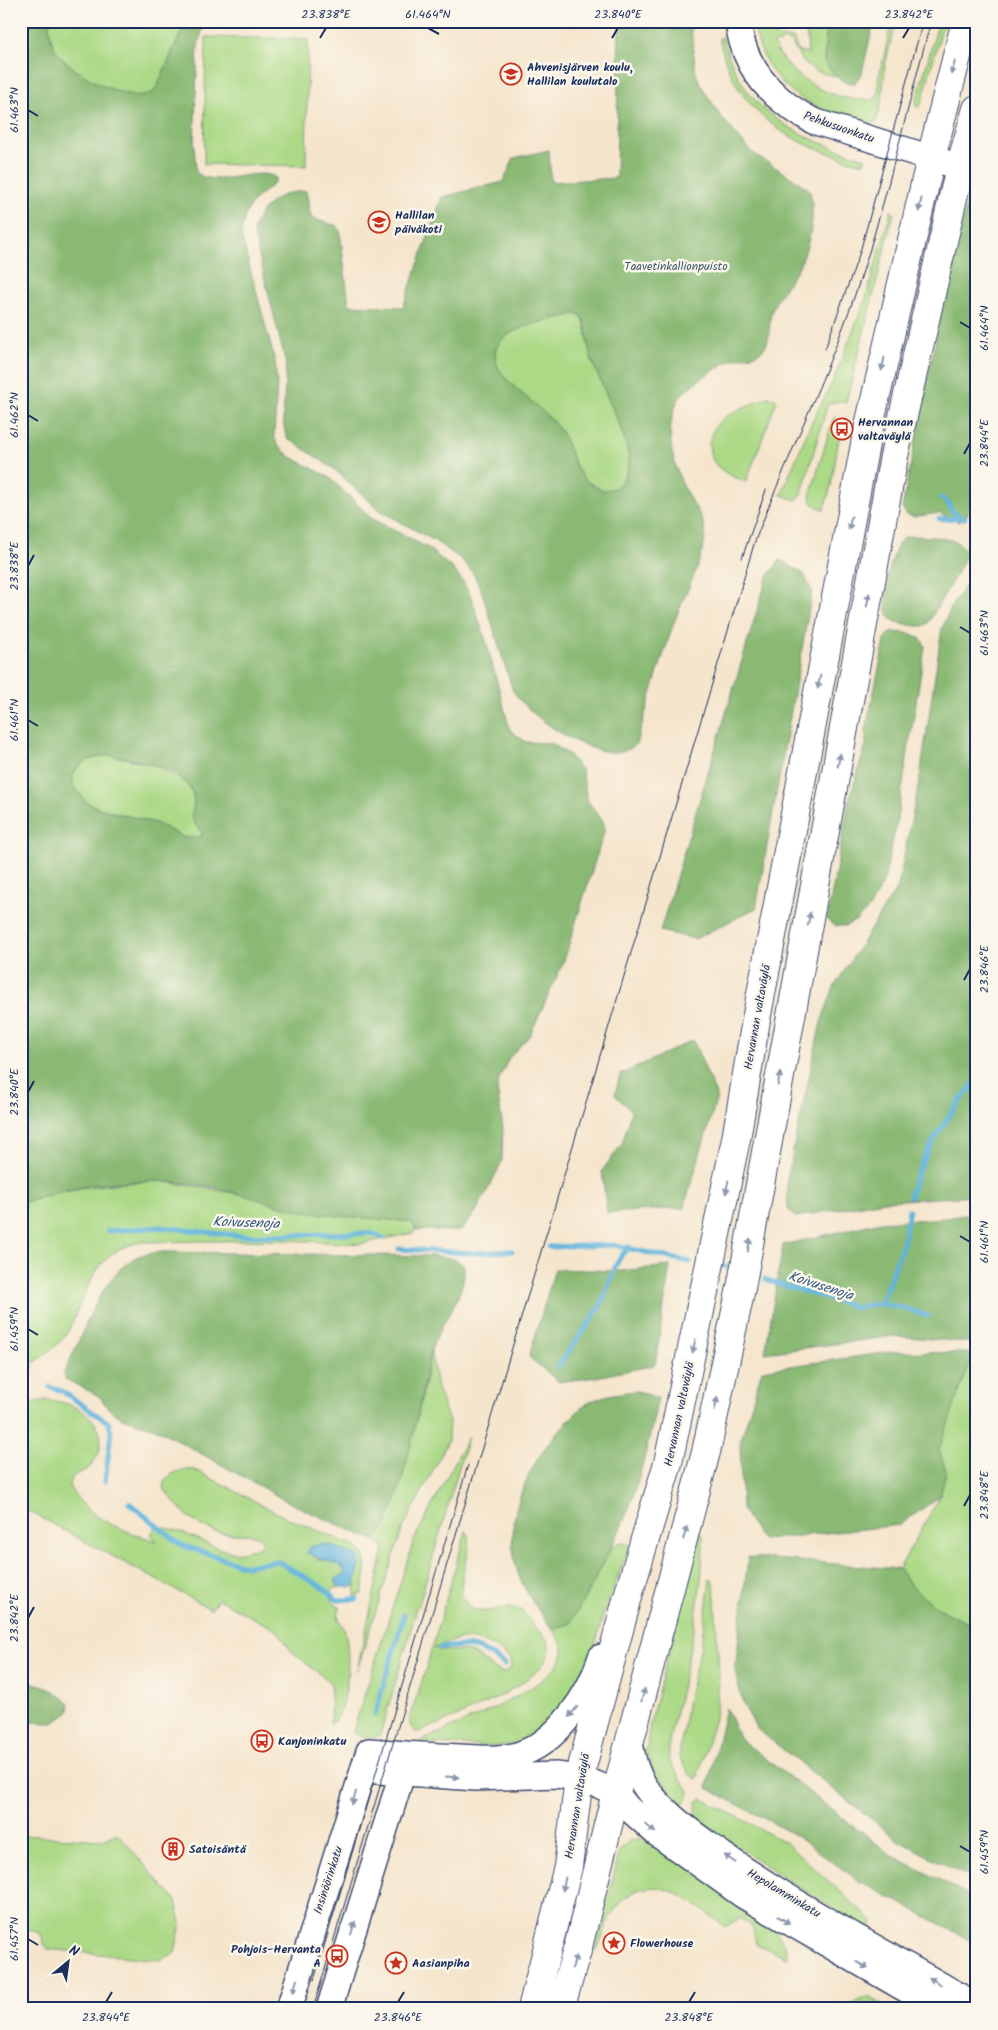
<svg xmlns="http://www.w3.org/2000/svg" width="998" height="2030" viewBox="0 0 998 2030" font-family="Kalam,sans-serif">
<rect width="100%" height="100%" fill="#fbf7ec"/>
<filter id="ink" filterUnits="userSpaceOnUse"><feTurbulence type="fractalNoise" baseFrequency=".02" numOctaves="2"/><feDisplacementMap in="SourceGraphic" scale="10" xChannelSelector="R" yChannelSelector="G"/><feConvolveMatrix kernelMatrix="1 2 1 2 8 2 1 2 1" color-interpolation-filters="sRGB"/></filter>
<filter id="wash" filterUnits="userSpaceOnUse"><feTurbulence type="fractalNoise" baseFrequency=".0096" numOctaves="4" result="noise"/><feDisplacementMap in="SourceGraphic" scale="20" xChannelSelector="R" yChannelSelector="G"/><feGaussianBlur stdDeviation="1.12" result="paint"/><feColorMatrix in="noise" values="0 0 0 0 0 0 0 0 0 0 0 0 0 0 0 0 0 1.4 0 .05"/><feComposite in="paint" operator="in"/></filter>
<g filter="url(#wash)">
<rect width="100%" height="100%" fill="#f5e5cc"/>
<path fill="#acd986" stroke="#648472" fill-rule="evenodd" d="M49,21H186L156,89C137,111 68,71 56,51C51,42 49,31 49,21Z
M796,21H827L824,61L837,77C807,70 805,67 791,42L783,40L780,44L777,42L774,44C787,78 840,106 875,99C881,90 876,81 880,72C885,56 887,38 892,21H896L885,65L882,101L876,123C866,123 856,120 846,117C798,105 762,76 754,25L773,27L774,36L794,39L798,52L808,53L806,23Z
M939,21H944L921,105L918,108L915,105Z
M206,37L308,39L306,166L204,164Z
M723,37C742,113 796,137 865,158V162C856,165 841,157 832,154C773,136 732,100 719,38Z
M891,211L894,213L846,402H833L827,406L801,496L796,500L781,495L809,428L833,381L865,301Z
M576,314L581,315L584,320C588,332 587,345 591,357C599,383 629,437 629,461C628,471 624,481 616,487C611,490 603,491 598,488C574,477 574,457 564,437C557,423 544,413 533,403C520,391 489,370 496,349C504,326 554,319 576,314Z
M768,397L775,398L777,400L746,482C736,478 726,474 718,467C704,453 708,430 723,419C736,409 754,403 768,397Z
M836,416L834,430L840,432L831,486L824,510L813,504L810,496L833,419Z
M109,755L155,765L186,783L193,793L195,824L202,833V837L185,838L158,824L98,808L85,801L73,785C70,763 91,758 109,755Z
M159,1181C243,1192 325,1213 410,1222L416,1226L413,1233L361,1244L288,1240L142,1242C93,1250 88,1292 69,1329C64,1340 52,1349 42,1357C35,1362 30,1366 21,1366V1203C71,1186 107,1184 159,1181Z
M977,1345V1627C943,1612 920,1601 899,1569L940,1496L946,1471L939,1450L951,1412Z
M431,1352L437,1388L449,1421L448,1441L402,1530L357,1670L384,1549L380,1543L370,1538H374L391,1511L421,1401Z
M46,1400C82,1401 120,1431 90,1467C85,1472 79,1472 73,1476L69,1486C89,1520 121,1530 157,1541L151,1535L154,1529C170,1521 211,1549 232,1552C241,1554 250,1549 259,1548L263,1542L258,1536C246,1533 234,1535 222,1533C195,1529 179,1508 163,1488L164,1482C172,1471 182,1469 195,1470L285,1517L355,1546L364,1555L366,1573L362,1594L355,1596L356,1584L333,1546L323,1544L309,1547L315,1558L336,1563L345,1571L344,1576L335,1581L340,1587L332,1589C328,1596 333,1604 339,1607C336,1624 344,1623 346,1636C350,1660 349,1703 333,1722L330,1723L331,1683L292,1652L278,1631L218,1599L211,1609L21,1507V1405Z
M468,1437L419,1604L415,1609V1616L380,1735C373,1739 361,1738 354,1733V1728L414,1540Z
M466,1531C479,1543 451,1582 466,1603C480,1622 502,1601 520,1610C526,1614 530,1622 535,1627C540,1632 547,1637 549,1645C555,1682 444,1722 415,1733L410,1725V1716L424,1675ZM458,1639C478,1638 496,1645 510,1659L511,1668L504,1673C491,1670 483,1658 470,1652C458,1648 445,1654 434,1648Z
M700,1533L703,1535C704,1603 683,1677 669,1742V1761L689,1791L688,1797L683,1803H676L660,1788L646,1755L650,1723Z
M620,1542L630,1545L604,1613L585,1680L543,1729L518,1743L494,1747L417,1743C446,1728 564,1687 563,1649C562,1641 557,1635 552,1629L570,1623L611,1548Z
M710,1579L714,1581L719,1676L715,1718L697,1779L690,1775L679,1756L688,1699L701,1646Z
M703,1799L785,1842L873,1921L869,1931L786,1879L697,1819L696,1802Z
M117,1833L176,1901L181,1923L175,1953L160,1960L46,1949L41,1934L21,1926V1835L103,1840Z
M641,1838L652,1841L774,1928L785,1946L787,1957L756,1944L753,1927L740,1918L725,1927C690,1900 647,1860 612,1914C604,1926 604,1940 595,1952L620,1850L629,1841Z
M868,1996L891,2009H849L848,2006Z"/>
<path fill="#89b973" stroke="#527468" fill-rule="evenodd" d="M21,21H49C49,31 51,42 56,51C68,71 137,111 156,89L186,21H205L198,45L194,143L196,172C214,190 259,165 276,178C273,189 260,192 254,201C246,210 242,223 241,235L275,361L277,382L274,435L277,445L291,457L329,477L371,518L428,548L452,568L462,580L471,597L486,641L510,730L526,742L551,743L568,754L582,771L587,800L603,821L605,829L563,963L530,1035L509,1058L499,1079L497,1090L503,1128L502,1160L497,1172L477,1210L463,1229L456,1231L415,1230V1226L410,1222C378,1218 346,1218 315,1213C282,1209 249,1195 216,1188C151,1175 84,1181 21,1203ZM109,755C131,759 187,767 193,795C197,814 183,811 202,833V837L185,838L158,824L98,808L85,801L73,785C70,763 91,758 109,755Z
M619,21H690L696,74L703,89L720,115L750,151L809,189C817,211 810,245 799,266C791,281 778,294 772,311C767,324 773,340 762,350C755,357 743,356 734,359C724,362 684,389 679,398C662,430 673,469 690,499C698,512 705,520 705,536C705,556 681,603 673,625C660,664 648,704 636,744C607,773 529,717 513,691L482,592L473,573L462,560L435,541L379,510L334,469L286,437L283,420L286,364L253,231C260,205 279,192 306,191L311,218L337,226L340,231L349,305L403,307L442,197L503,182L514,158L549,150L551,182L616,178ZM576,314L581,315L584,320C588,332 587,345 591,357C599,383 629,437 629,461C628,471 624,481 616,487C611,490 603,491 598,488C574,477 574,457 564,437C557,423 544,413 533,403C520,391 489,370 496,349C504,326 554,319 576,314Z
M827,21H874L862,73L855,83C841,84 830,72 824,61Z
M977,162V467L968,514L959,522L939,513L913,517L907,515L902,508L943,302Z
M911,536C926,537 958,535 966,551L963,562L928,623C922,628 917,626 910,625C902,623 893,623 889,616C880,601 891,547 904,537Z
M780,560L804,574L812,592L756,908L695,939L660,931L767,578Z
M977,561V1196L884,1201L795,1217L788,1209L787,1179L821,1022L834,987L898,886L920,777L942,628L952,605L972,576Z
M892,632C904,633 922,632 925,647L896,826L884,880L870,907L857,920L845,926H836L827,920L849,800L866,745V729L886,636Z
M693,1040L717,1097L684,1208L607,1213L602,1171L622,1144L631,1111L615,1095L620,1075Z
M977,1213V1343L896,1336L765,1353L783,1245L881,1222L946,1218Z
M164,1252L435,1256L454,1259L464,1265C468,1295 437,1326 430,1354C422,1389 401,1516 377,1537L370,1538L359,1534L292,1504L155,1428L122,1418L108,1408L99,1396L65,1379L64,1373C83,1336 96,1285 131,1260C141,1253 153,1253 164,1252Z
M670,1266L655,1365L596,1377L559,1382L529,1357L555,1269L620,1271Z
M890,1352L973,1353L939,1450L946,1471L940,1496L900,1525L762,1540L742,1510L740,1443L762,1370Z
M636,1391L658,1398C652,1426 646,1454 638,1481C623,1532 596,1578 570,1624L552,1629C539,1611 524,1592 517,1570C501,1516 531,1458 568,1421C574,1416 579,1409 585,1405C600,1395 618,1393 636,1391Z
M748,1557L899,1569C920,1601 943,1612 977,1627V1881L899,1841L757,1729L743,1704L735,1671Z
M21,1679L50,1688L70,1703L69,1712L53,1723L21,1722Z
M726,1708L740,1739L891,1855L977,1899V1944L859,1881L795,1835L707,1788Z"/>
<path fill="#61b4dd" stroke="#3e729e" d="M323,1544L333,1546L358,1557L360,1565L354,1587H340L336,1584V1579L345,1574L343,1567L307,1553L309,1547Z"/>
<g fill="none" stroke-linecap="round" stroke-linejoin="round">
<path stroke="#61b4dd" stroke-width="5" d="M941,498L949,504L951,510L961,517
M939,519L965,518
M910,1197C917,1160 952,1109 977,1080
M108,1231L160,1227L242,1236L371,1233L383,1238
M549,1247L613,1245L690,1262
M399,1249L470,1253L512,1251
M721,1266L732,1268
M765,1279C795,1291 827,1296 857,1308C880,1299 905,1308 928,1316
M881,1304L903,1244L909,1210
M21,1363L31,1367
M558,1367C571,1346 588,1327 600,1306C611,1286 612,1262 629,1247
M50,1387L62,1391L109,1423L111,1433L105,1481
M129,1503L181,1545L246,1566L277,1561L324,1588L337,1600L357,1599
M440,1648C471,1644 479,1645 505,1665
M375,1714L404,1615"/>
</g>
</g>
<g filter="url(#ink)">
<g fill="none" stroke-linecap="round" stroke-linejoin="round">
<g stroke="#3c4a6e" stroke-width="28">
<path id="secondary" d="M738,21C743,68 773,100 813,121L960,167
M630,1743C633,1760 636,1774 646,1788C666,1816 696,1835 723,1855C804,1911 892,1956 977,2006
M363,1770L476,1778L556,1775L579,1778L596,1784L616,1793L627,1807L656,1833L744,1896L940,2009
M289,2009L369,1751C399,1754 429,1756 460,1757C480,1758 498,1760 517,1755C557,1744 590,1694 601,1657
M329,2009L407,1758"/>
</g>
<g stroke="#3c4a6e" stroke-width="30">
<path id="primary" d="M532,2009L568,1867L579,1778
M560,2009L578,1947L616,1793"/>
</g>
<g stroke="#3c4a6e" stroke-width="30">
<path id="highway" d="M579,1778L630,1589L668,1463L736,1139L756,1020L866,439L931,158L966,21
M616,1793L706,1452L741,1288L894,456L960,167L977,109"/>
</g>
<use href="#secondary" stroke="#fff" stroke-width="25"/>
<use href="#primary" stroke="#fff" stroke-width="28"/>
<use href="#highway" stroke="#fff" stroke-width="28"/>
<path stroke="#1b2f5e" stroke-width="1" d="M825,349L860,252L923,21
M742,558L766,490
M314,1980L468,1465
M313,2009L755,541C792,445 839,351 869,252C892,176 910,98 931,21"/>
</g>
<defs><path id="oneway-solid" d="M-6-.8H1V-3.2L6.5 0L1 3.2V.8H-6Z" transform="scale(1.25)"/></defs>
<g fill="#8d97ae">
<use href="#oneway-solid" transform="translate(953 68) rotate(106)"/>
<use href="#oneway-solid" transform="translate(920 205) rotate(103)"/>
<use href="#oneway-solid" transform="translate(883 364) rotate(103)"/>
<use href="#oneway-solid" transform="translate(850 523) rotate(101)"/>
<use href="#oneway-solid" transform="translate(868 600) rotate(-80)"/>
<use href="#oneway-solid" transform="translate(819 682) rotate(101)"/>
<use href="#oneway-solid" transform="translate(839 760) rotate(-79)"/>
<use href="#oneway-solid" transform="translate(809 919) rotate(-79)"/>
<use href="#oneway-solid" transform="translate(779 1079) rotate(-79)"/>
<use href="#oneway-solid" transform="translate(727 1187) rotate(101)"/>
<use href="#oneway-solid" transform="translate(749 1245) rotate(-80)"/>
<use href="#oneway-solid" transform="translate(694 1346) rotate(102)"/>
<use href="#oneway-solid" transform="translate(716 1404) rotate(-78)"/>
<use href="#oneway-solid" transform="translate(685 1533) rotate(-75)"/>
<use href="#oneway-solid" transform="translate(643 1695) rotate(-75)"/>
<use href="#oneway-solid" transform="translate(573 1712) rotate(130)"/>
<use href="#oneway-solid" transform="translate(452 1777) rotate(4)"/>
<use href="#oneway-solid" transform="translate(354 1798) rotate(108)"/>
<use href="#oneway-solid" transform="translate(650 1828) rotate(41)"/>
<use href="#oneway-solid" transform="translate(730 1859) rotate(-145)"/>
<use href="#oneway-solid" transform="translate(564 1884) rotate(102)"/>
<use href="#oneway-solid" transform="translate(784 1920) rotate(31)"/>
<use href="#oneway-solid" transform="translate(353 1928) rotate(-73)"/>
<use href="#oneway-solid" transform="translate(574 1962) rotate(-73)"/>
<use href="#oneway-solid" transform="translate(862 1965) rotate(29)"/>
<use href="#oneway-solid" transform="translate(935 1981) rotate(-150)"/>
<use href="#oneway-solid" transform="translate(295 1986) rotate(107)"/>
</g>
</g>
<path fill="none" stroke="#1b2f5e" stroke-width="2" d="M428,28L439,34M320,38L326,28M612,38L618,28M903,38L909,28M28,110L38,116M960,322L970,328M28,415L38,421M964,454L970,443M28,566L34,555M960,627L970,633M28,720L38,726M964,980L970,969M28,1092L34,1081M960,1236L970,1242M28,1329L38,1335M964,1506L970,1495M28,1618L34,1607M960,1846L970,1852M28,1939L38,1945M106,2002L112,1992M398,2002L404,1992M689,2002L695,1992"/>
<defs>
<g id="school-ring" transform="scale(1.125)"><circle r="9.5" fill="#fbf7ec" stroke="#c8321e" stroke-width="1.5"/><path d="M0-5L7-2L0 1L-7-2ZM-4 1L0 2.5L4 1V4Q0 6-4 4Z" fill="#c8321e"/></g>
<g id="bus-ring" transform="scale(1.125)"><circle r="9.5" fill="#fbf7ec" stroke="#c8321e" stroke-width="1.5"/><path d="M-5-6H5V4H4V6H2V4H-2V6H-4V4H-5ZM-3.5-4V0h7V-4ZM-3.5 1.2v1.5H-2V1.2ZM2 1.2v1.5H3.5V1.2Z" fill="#c8321e"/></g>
<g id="building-ring" transform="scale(1.125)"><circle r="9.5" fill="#fbf7ec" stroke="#c8321e" stroke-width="1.5"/><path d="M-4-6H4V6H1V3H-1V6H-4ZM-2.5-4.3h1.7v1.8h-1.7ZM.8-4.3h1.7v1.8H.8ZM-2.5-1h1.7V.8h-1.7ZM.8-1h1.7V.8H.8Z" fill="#c8321e"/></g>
<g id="sight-ring" transform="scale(1.125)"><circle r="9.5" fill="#fbf7ec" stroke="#c8321e" stroke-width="1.5"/><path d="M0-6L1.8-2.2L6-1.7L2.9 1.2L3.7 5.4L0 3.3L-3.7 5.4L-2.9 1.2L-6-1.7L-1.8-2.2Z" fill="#c8321e"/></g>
</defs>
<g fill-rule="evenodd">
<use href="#school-ring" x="511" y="74"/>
<use href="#school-ring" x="379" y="222"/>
<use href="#bus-ring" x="842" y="429"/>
<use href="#bus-ring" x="262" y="1741"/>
<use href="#building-ring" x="173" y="1849"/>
<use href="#sight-ring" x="614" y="1943"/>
<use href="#bus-ring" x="337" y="1956"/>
<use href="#sight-ring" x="396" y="1963"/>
</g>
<g text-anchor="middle" stroke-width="5" stroke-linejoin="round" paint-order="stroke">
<g font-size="12" font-weight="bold" fill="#1b2f5e" stroke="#fbf7ec" text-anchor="start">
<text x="527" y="71">Ahvenisjärven koulu,<tspan x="527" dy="14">Hallilan koulutalo</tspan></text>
<text x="395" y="219">Hallilan<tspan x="395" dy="14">päiväkoti</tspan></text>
<text x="858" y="426">Hervannan<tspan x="858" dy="14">valtaväylä</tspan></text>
<text x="278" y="1745">Kanjoninkatu</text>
<text x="189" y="1853">Satoisäntä</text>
<text x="630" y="1947">Flowerhouse</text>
<text x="321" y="1953" text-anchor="end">Pohjois-Hervanta<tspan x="321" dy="14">A</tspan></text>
<text x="412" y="1967">Aasianpiha</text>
</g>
<g font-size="12" fill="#1b2f5e" stroke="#fbf7ec">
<text transform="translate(839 127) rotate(19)" y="4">Pehkusuonkatu</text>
<text transform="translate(757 1017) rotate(-80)" y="4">Hervannan valtaväylä</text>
<text transform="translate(679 1414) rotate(-78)" y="4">Hervannan valtaväylä</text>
<text transform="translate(577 1806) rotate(-81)" y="4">Hervannan valtaväylä</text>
<text transform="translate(328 1880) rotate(-72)" y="4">Insinöörinkatu</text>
<text transform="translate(784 1893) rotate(31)" y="4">Hepolamminkatu</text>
</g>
<g font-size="12" fill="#3f5a68" stroke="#fbf7ec">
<text x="676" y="270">Taavetinkallionpuisto</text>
</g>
<g font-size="14" font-style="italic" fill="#305784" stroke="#fbf7ec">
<text transform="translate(246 1222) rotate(2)" y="5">Koivusenoja</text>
<text transform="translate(821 1285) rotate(18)" y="5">Koivusenoja</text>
</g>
</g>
<rect width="998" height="2030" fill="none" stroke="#fbf7ec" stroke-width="55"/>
<g transform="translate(68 1962) rotate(29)" stroke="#fbf7ec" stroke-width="4" paint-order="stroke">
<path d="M0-4L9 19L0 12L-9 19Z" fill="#1b2f5e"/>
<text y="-8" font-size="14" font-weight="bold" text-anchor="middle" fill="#1b2f5e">N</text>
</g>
<rect x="28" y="28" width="942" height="1974" fill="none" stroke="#1b2f5e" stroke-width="2"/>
<g font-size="12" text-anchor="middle" fill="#1b2f5e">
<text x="326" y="18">23.838°E</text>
<text x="428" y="18">61.464°N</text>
<text x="618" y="18">23.840°E</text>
<text x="909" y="18">23.842°E</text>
<text transform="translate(14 110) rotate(-90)" y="4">61.463°N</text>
<text transform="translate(984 328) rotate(-90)" y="4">61.464°N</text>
<text transform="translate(14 415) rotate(-90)" y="4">61.462°N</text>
<text transform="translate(984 443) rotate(-90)" y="4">23.844°E</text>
<text transform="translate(14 566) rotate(-90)" y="4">23.838°E</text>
<text transform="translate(984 633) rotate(-90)" y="4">61.463°N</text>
<text transform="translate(14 720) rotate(-90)" y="4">61.461°N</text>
<text transform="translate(984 969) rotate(-90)" y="4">23.846°E</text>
<text transform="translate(14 1092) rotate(-90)" y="4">23.840°E</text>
<text transform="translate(984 1242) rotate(-90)" y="4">61.461°N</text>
<text transform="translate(14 1329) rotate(-90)" y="4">61.459°N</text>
<text transform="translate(984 1495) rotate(-90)" y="4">23.848°E</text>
<text transform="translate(14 1618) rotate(-90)" y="4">23.842°E</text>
<text transform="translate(984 1852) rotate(-90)" y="4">61.459°N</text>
<text transform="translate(14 1939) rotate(-90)" y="4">61.457°N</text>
<text x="106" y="2021">23.844°E</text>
<text x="398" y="2021">23.846°E</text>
<text x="689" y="2021">23.848°E</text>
</g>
</svg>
